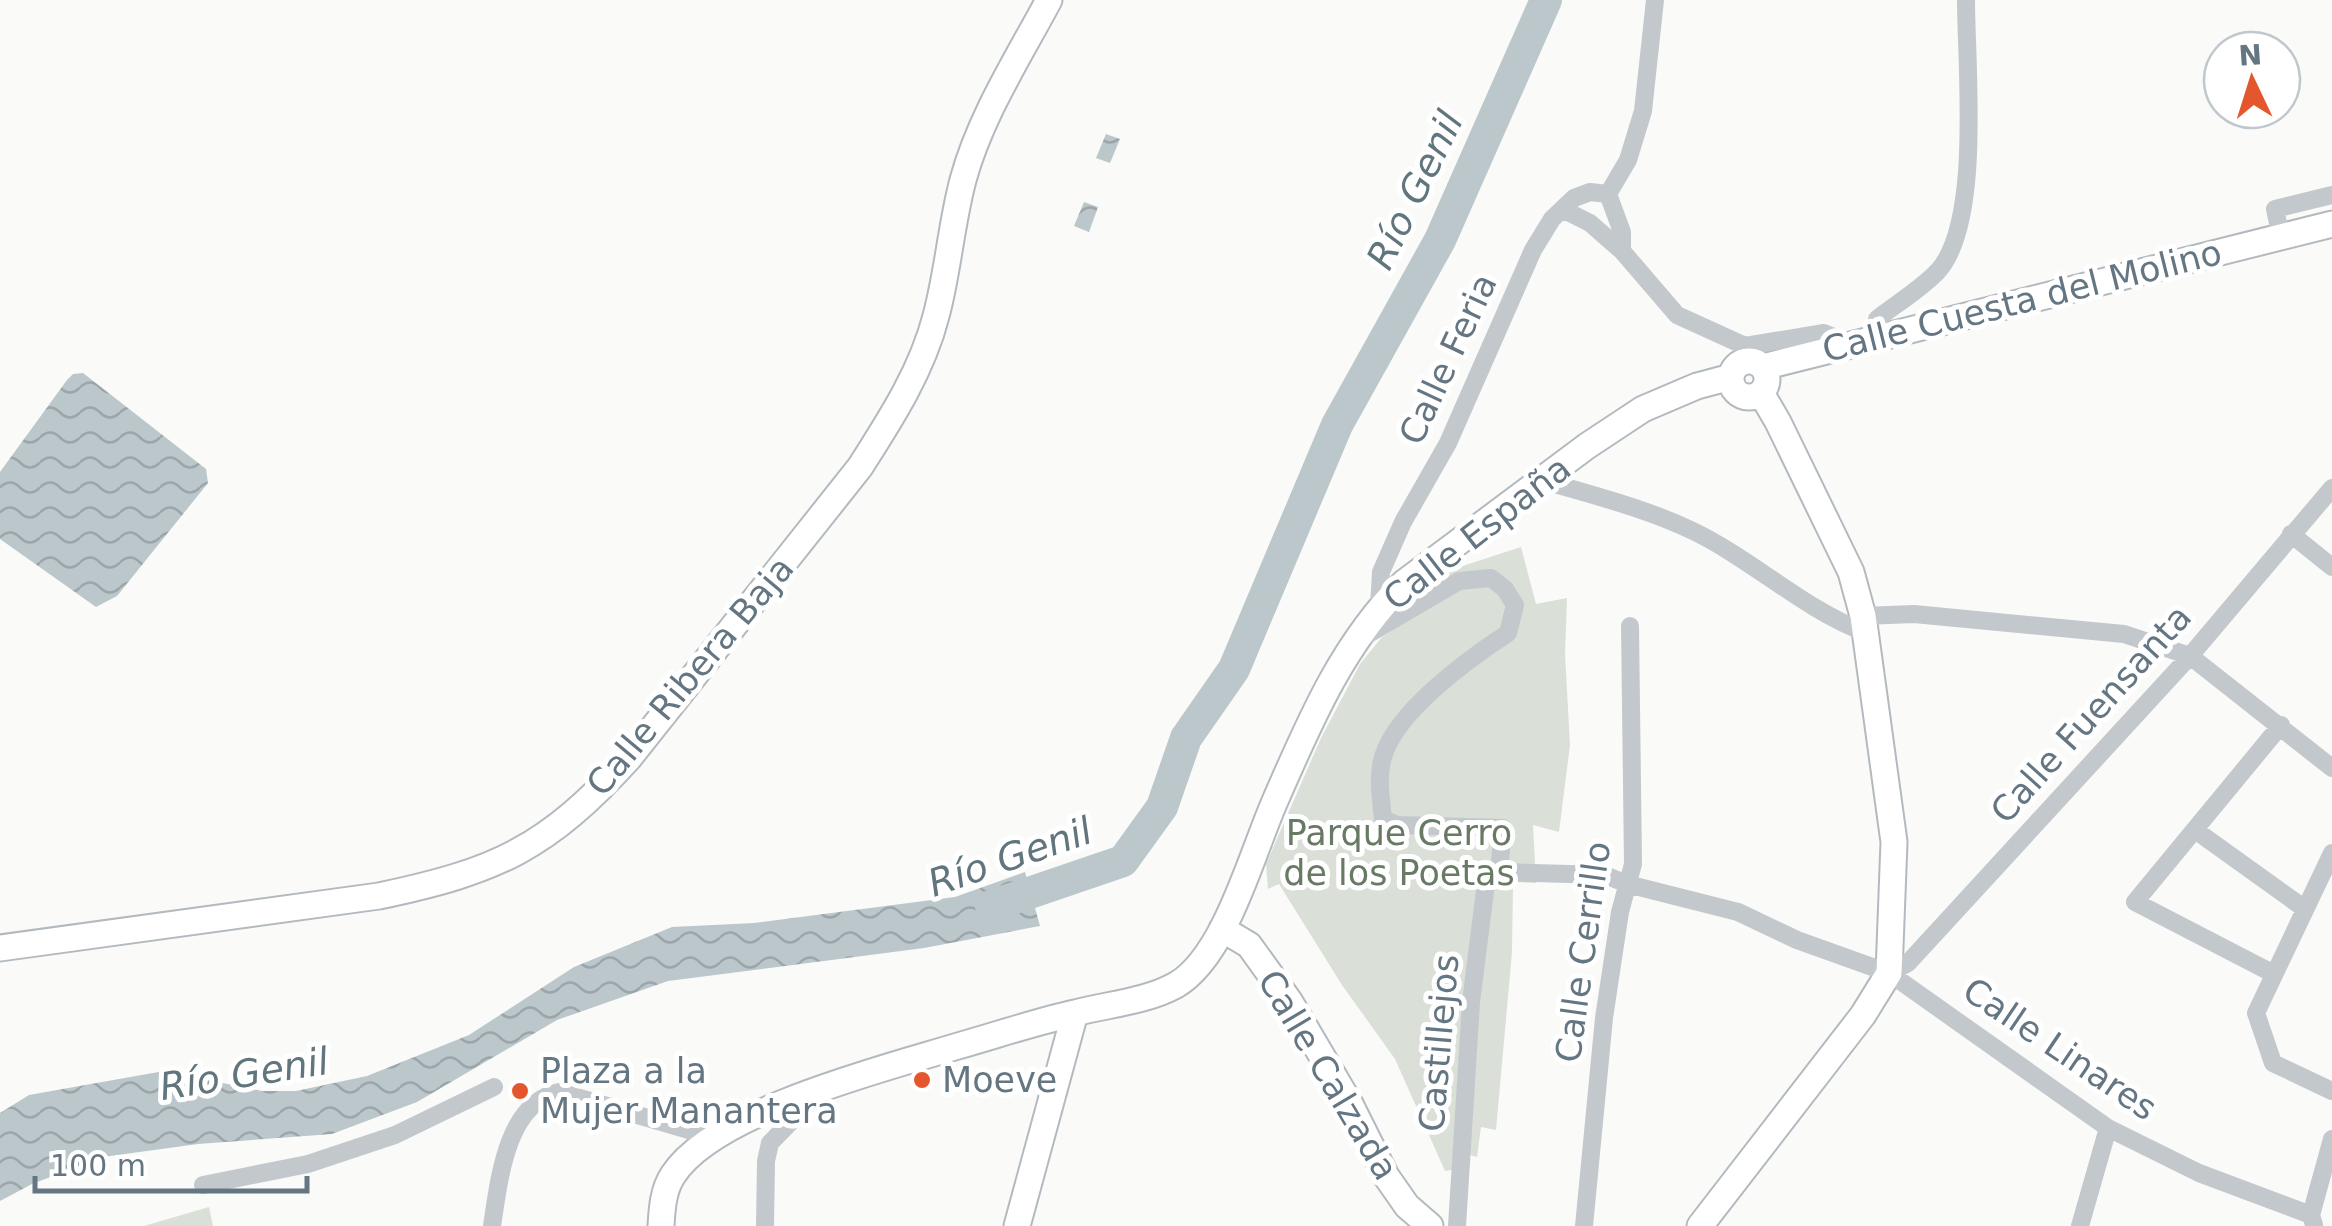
<svg xmlns="http://www.w3.org/2000/svg" width="2332" height="1226" viewBox="0 0 2332 1226" font-family="'DejaVu Sans',sans-serif">
<defs>
<pattern id="water-waves" width="16" height="10" patternUnits="userSpaceOnUse" patternTransform="scale(2.5)"><rect width="16" height="10" fill="#bbc7cb"/><path d="M0 5q4-4 8 0t8 0" fill="none" stroke="#9ca6aa"/></pattern>
</defs>
<rect width="100%" height="100%" fill="#fafaf8"/>
<path fill="#dadfd7" d="M1521,547L1536,604L1567,598L1565,654L1570,745L1559,832L1533,825L1536,883L1513,882L1512,952L1496,1130L1481,1127L1477,1157L1466,1154L1452,1170L1445,1171L1395,1059L1342,985L1279,884L1268,889L1266,864L1321,738L1360,664L1382,637L1420,612L1412,597L1441,573Z
M209,1207L213,1226H144Z"/>
<path fill="url(#water-waves)" d="M1106,134L1120,139L1110,163L1096,158Z
M1084,202L1098,207L1089,232L1074,226Z
M83,373L206,469L208,483L117,596L96,607L0,539V472L67,380L73,374Z
M1025,872L1040,926L924,948L668,981L557,1020L417,1102L332,1134L198,1144L103,1157L32,1184L0,1201V1113L29,1095L164,1071L262,1091H296L367,1076L469,1035L574,967L672,927L754,923L955,897Z"/>
<g fill="none" stroke-linecap="round" stroke-linejoin="round">
<path stroke="#bbc7cb" stroke-width="32" d="M991,906L1123,861L1162,807L1186,738L1234,669L1337,425L1440,240L1546,0"/>
<g stroke="#b3babf" stroke-width="29">
<path id="secondary" d="M1731 379a18 18 0 1 1 36 0a18 18 0 1 1-36 0Z
M1763,367L2332,224
M1222,929L1249,945L1290,1002L1349,1102L1386,1176L1407,1206L1430,1226
M0,948L379,896C498,871 547,848 629,758L860,467C890,420 922,371 936,316C948,272 951,225 963,180C980,117 1018,58 1049,0
M661,1226C662,1209 663,1190 673,1175C714,1111 886,1068 958,1046C997,1035 1035,1022 1075,1013C1109,1004 1145,1002 1176,985C1225,957 1252,853 1275,801C1309,723 1343,642 1405,582L1587,446L1643,409L1697,386L1731,377
M1017,1226L1075,1013
M1700,1226L1863,1015L1889,973L1894,842L1863,616L1851,572L1778,422L1761,393"/>
</g>
<path stroke="#c3c8cc" stroke-width="18" d="M1608,194L1628,160L1643,111L1655,0
M1608,194L1622,232V251
M1564,210L1590,223L1622,251L1677,315L1745,346L1824,333L1849,343
M2281,237L2275,209L2332,195
M1876,336L1877,319C1896,304 1921,289 1938,271C1982,222 1966,66 1966,0
M1541,480C1592,495 1645,508 1693,531C1753,560 1802,608 1864,632
M2291,534L2332,567
M1379,607L1381,572L1403,522L1448,443L1533,250L1552,219L1574,198L1590,192L1608,194
M1863,616L1914,614L2124,634L2190,656L2332,768
M1365,636L1459,581L1491,578L1505,589L1515,605L1508,633C1470,658 1396,711 1383,757C1377,777 1381,798 1383,819L1397,825L1503,828L1499,872
M2195,830L2305,909
M2332,853L2256,1013L2273,1063L2332,1091
M1499,872L1605,875L1627,884L1738,912L1797,940L1889,973L2108,1128L2199,1173L2311,1215
M1889,973L1908,963L2190,656L2332,488
M2274,974L2135,902L2281,725
M203,1185L308,1164L395,1135L494,1087
M2314,1225L2311,1215L2332,1139
M492,1226C499,1181 506,1103 559,1092L713,1137
M765,1226L766,1161L770,1143L819,1093
M1457,1226L1471,1002L1486,883L1499,872
M1584,1226L1604,1018L1620,912L1633,864L1630,626
M2080,1226L2108,1128"/>
<use href="#secondary" stroke="#fff" stroke-width="25"/>
</g>
<g fill="#e4572e" stroke="#fff" stroke-width="4">
<circle cx="922" cy="1080" r="10"/>
<circle cx="520" cy="1091" r="10"/>
</g>
<g text-anchor="middle" stroke-width="10" stroke-linejoin="round" paint-order="stroke">
<g font-size="35" fill="#657683" stroke="#fff">
<text transform="translate(2022 301) rotate(-14)" y="12">Calle Cuesta del Molino</text>
<text transform="translate(1448 359) rotate(-65)" y="12">Calle Feria</text>
<text transform="translate(1477 533) rotate(-38)" y="12">Calle España</text>
<text transform="translate(690 676) rotate(-50)" y="12">Calle Ribera Baja</text>
<text transform="translate(2091 714) rotate(-48)" y="12">Calle Fuensanta</text>
<text transform="translate(1583 952) rotate(-82)" y="12">Calle Cerrillo</text>
<text transform="translate(1439 1043) rotate(-85)" y="12">Castillejos</text>
<text transform="translate(2060 1049) rotate(34)" y="12">Calle Linares</text>
<text transform="translate(1328 1075) rotate(59)" y="12">Calle Calzada</text>
</g>
<g font-size="35" fill="#687a64" stroke="#fff">
<text x="1399" y="845">Parque Cerro<tspan x="1399" dy="40">de los Poetas</tspan></text>
</g>
<g font-size="35" fill="#657683" stroke="#fff" text-anchor="start">
<text x="540" y="1083">Plaza a la<tspan x="540" dy="40">Mujer Manantera</tspan></text>
<text x="942" y="1092">Moeve</text>
</g>
<g font-size="38" font-style="italic" fill="#60757c" stroke="#fff">
<text transform="translate(1415 190) rotate(-64)" y="13">Río Genil</text>
<text transform="translate(1010 857) rotate(-19)" y="13">Río Genil</text>
<text transform="translate(244 1074) rotate(-9)" y="13">Río Genil</text>
</g>
</g>
<g transform="translate(2252 80) rotate(356)"><circle r="48" fill="#ffffff" stroke="#c1c8cd" stroke-width="2.5"/>
<path d="M0-8L18 38L0 25L-18 38Z" fill="#e4572e"/>
<text y="-15" font-size="28" font-weight="bold" text-anchor="middle" fill="#657683">N</text>
</g>
<path d="M35 1176v15h272v-15" fill="none" stroke="#657683" stroke-width="5"/>
<text x="50" y="1176" font-size="30" fill="#657683" stroke="#ffffff" stroke-width="8" paint-order="stroke">100 m</text>
</svg>
